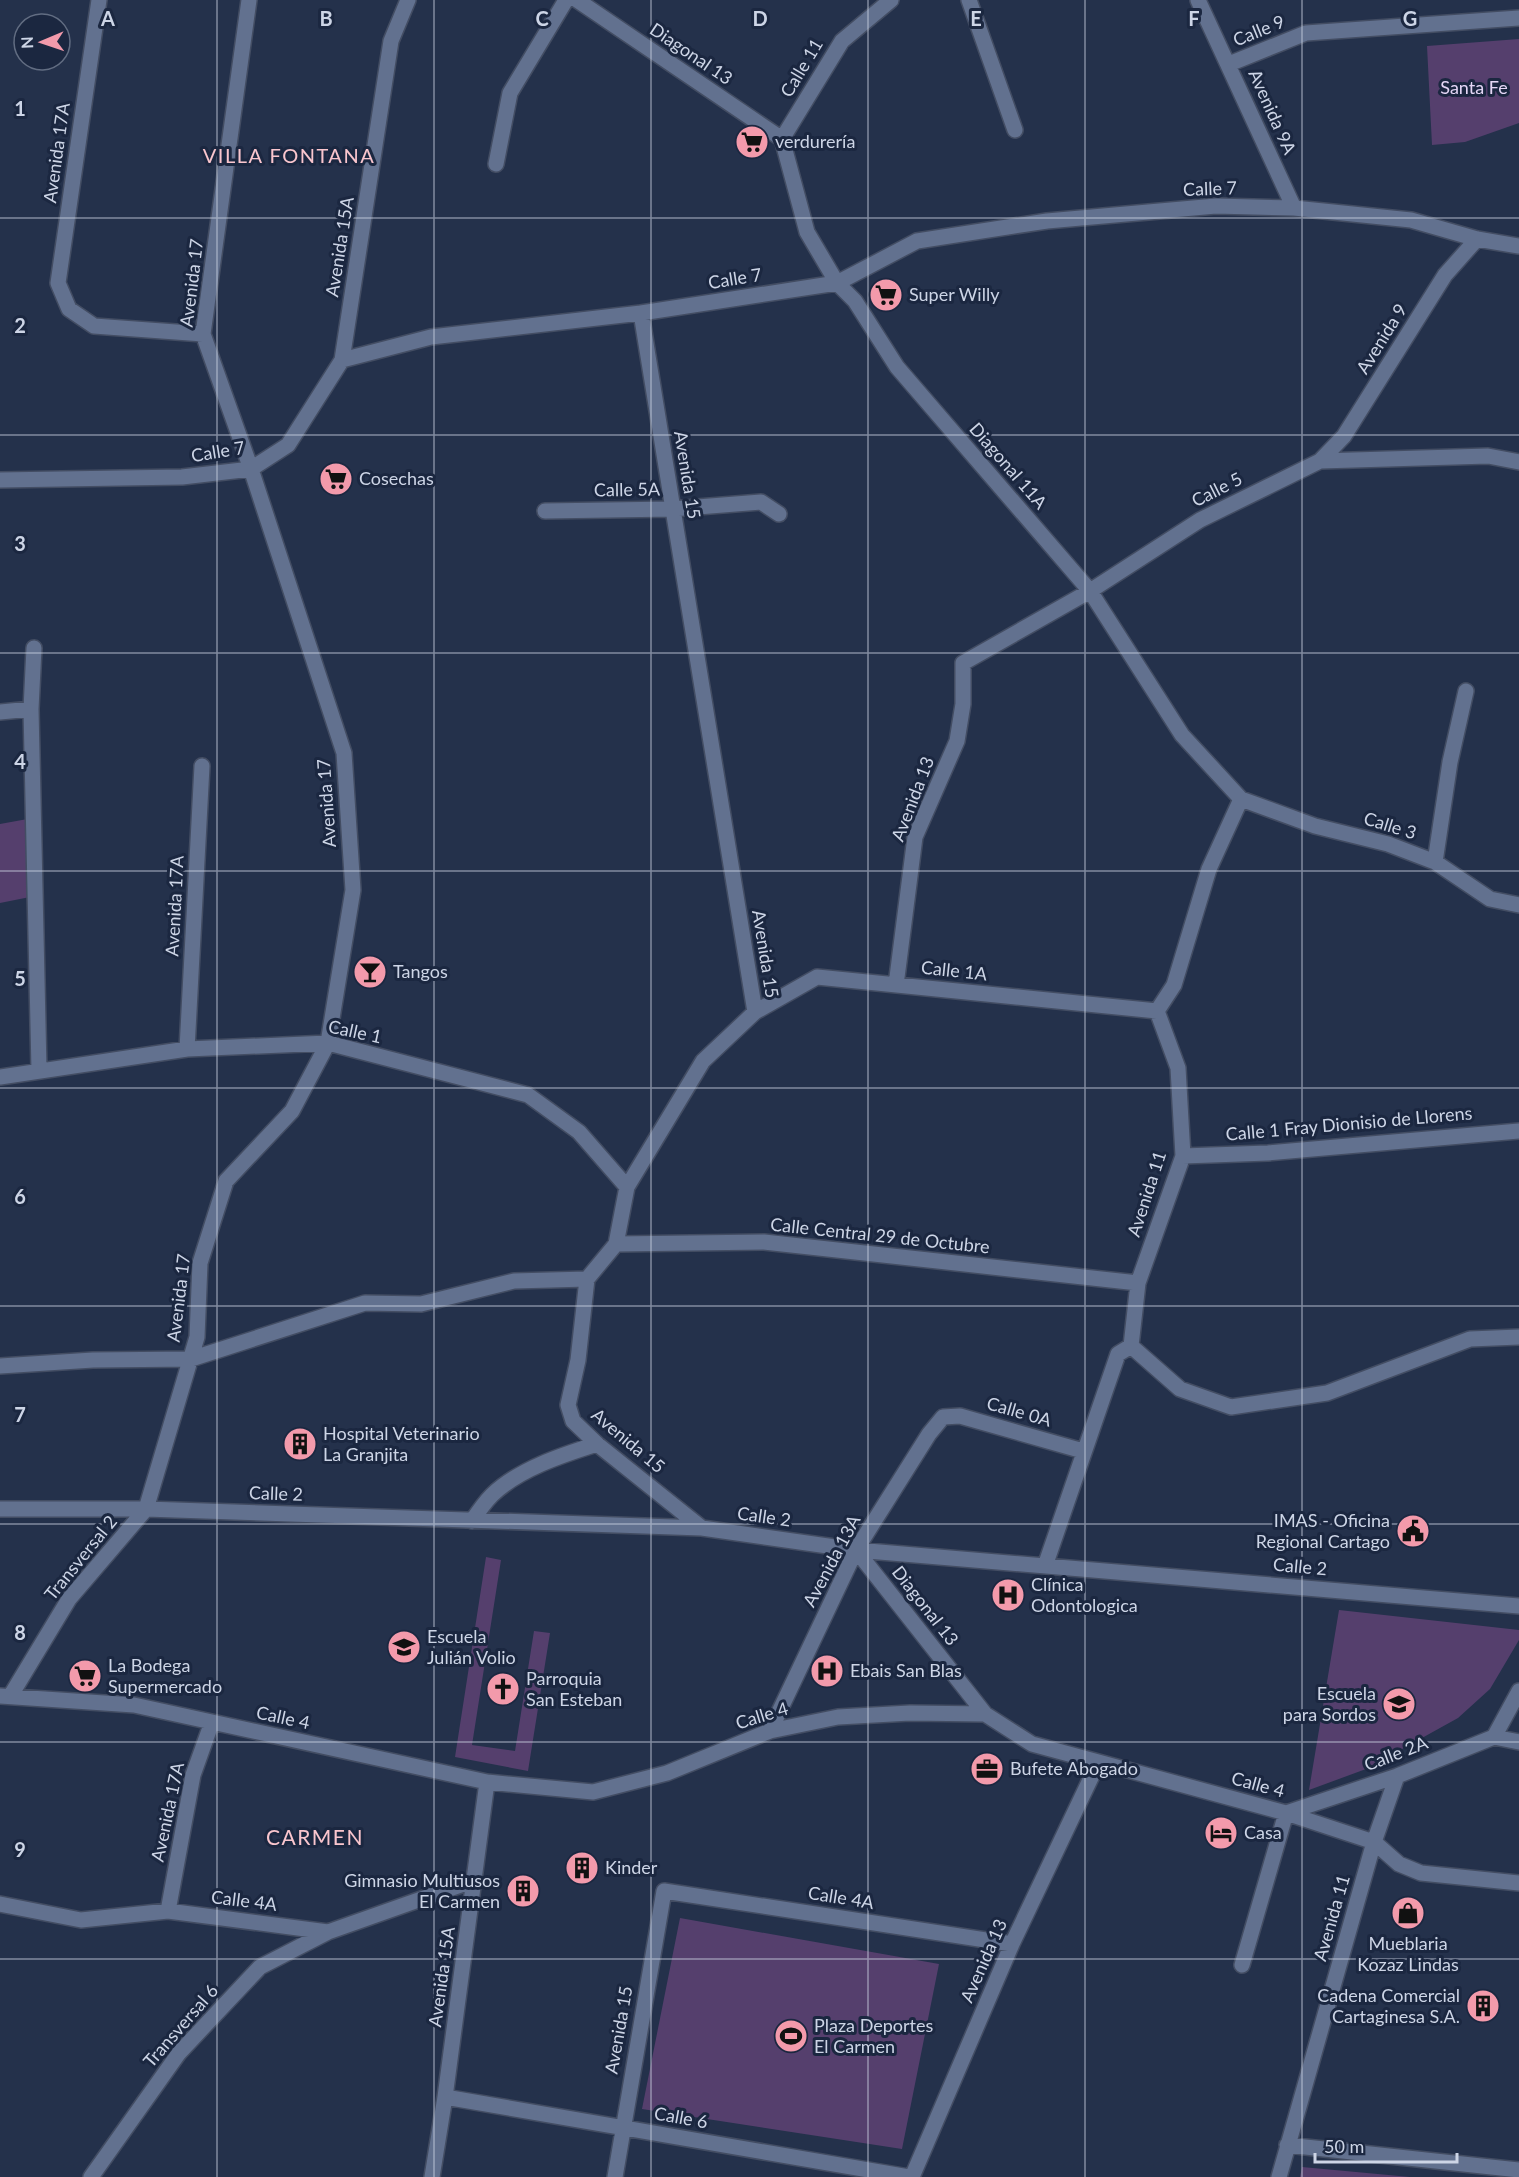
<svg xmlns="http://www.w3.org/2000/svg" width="1519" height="2177" viewBox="0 0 1519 2177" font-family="Lato,sans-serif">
<rect width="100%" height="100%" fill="#24314b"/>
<path fill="#553f6d" d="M1519,39V123L1465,142L1432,145L1427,46Z
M33,818L35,896L0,903V824Z
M486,1557L501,1560L472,1745L515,1751L534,1631L550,1633L528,1771L455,1757Z
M1339,1610L1519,1630V1640L1490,1689L1458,1718L1366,1769L1309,1790Z
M680,1918L939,1964L902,2149L642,2109Z
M1302,2167L1410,2177H1300Z"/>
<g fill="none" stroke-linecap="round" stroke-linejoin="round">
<g stroke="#434d63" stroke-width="18">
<path id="minor" d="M99,0L58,283L69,309L94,326L203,334
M577,0L782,139
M969,0L1015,130
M1198,0L1294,208
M1229,64L1306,33L1519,18
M782,139L807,232L837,283L855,301L897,367L1090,591L1182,735L1241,799L1315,826L1388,844L1435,862L1490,899L1519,905
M782,139L842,41L891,0
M496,164L510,93L566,0
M641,313L755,1012L703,1061L627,1187L616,1244L587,1279L578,1360L568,1405L573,1421L597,1444L702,1528
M342,360L391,41L408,0
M1320,461L1344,436L1445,275L1477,239
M0,480L182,477L251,469L288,445L342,360L431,337L641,313L837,283L917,241L1047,221L1216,206L1294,208L1411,220L1477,239L1519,246
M545,511L672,509L761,502L779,514
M34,648L31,709L39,1070
M0,712L31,709
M1435,862L1450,762L1466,691
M896,985L915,837L957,741L963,704V663L1090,591L1200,520L1320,461L1488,456L1519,462
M755,1012L817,977L1157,1011
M187,1049L202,766
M0,1077L187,1049L328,1043L528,1095L579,1132L627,1187
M1183,1156L1268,1153L1519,1131
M616,1244L764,1242L1138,1283
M1131,1346L1180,1389L1231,1407L1327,1393L1470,1339L1519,1337
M0,1366L93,1360L191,1359L365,1303L421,1304L514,1281L587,1279
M0,1509H146L702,1528L856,1550L1519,1606
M472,1521C478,1512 485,1502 492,1495C519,1469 562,1455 597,1444
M856,1550L985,1714
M1045,1566L1118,1354L1131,1346L1138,1283L1183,1156L1178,1068L1157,1011L1174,985L1209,869L1241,799
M11,1695L69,1599L146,1509L197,1337L200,1263L226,1181L292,1111L328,1043L353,890L344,753L251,469L203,334L249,0
M0,1696L134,1705L487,1782L593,1792L667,1773L770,1731L838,1717L910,1713L985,1714L1032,1744L1286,1813L1374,1842L1399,1864L1421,1873L1519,1883
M770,1731L856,1550L929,1434L943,1417L960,1416L1083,1451
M1494,1737L1519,1691
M0,1904L81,1920L168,1911L328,1932L475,1880
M168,1911L193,1775L212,1722
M1242,1965L1286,1813L1397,1776L1494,1737L1519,1742
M445,2097L909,2177
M1287,2145L1519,2170
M91,2177L179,2053L260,1967L328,1932
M432,2177L445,2097L487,1782
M615,2177L664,1891L1012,1944
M912,2177L1012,1944L1098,1763
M1279,2177L1374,1842L1397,1776"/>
</g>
<use href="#minor" stroke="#62718f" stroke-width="15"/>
</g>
<path fill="none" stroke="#cdd5e6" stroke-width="1.5" stroke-opacity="0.55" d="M217,0V2177M434,0V2177M651,0V2177M868,0V2177M1085,0V2177M1302,0V2177M0,218H1519M0,435H1519M0,653H1519M0,871H1519M0,1088H1519M0,1306H1519M0,1524H1519M0,1742H1519M0,1959H1519"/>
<defs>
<g id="supermarket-disc" transform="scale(1.725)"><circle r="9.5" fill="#f39aab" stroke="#1b2740"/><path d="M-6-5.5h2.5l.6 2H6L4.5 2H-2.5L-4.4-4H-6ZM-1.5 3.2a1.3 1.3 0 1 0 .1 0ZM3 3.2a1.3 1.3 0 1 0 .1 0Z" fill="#111"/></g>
<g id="bar-disc" transform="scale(1.725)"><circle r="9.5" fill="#f39aab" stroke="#1b2740"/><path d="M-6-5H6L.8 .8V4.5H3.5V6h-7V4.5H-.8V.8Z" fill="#111"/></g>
<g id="building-disc" transform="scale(1.725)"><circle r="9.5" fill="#f39aab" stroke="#1b2740"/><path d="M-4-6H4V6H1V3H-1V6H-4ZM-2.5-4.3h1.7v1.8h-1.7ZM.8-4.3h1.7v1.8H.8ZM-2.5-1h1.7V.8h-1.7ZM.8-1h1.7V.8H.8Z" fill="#111"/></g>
<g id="civic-disc" transform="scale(1.725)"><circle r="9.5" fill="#f39aab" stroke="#1b2740"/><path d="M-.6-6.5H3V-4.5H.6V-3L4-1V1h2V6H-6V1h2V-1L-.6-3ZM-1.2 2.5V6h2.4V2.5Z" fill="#111"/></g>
<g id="hospital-disc" transform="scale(1.725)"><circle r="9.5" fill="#f39aab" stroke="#1b2740"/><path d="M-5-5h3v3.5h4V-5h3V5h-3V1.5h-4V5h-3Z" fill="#111"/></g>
<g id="school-disc" transform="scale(1.725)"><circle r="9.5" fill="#f39aab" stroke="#1b2740"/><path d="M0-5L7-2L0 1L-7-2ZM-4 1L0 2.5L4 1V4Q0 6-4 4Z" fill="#111"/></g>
<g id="church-disc" transform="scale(1.725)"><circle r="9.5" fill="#f39aab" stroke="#1b2740"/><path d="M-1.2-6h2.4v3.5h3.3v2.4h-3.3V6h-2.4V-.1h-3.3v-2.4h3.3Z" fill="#111"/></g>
<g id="office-disc" transform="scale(1.725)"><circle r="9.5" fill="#f39aab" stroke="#1b2740"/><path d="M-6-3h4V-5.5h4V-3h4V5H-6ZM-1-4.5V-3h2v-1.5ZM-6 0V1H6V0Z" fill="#111"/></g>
<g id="hotel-disc" transform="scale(1.725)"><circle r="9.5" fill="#f39aab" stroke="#1b2740"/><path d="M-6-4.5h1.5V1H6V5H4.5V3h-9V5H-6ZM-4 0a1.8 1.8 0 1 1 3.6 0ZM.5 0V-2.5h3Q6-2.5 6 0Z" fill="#111"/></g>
<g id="shop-disc" transform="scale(1.725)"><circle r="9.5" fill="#f39aab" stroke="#1b2740"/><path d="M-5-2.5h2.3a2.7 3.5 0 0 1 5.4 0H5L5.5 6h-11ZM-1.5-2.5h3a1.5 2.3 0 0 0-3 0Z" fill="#111"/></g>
<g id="stadium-disc" transform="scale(1.725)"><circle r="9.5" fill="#f39aab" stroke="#1b2740"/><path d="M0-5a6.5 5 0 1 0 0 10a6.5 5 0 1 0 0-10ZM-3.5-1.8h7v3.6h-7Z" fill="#111"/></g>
</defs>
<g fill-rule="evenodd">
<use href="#supermarket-disc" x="752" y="142"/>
<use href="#supermarket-disc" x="886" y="295"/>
<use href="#supermarket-disc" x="336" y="479"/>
<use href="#bar-disc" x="370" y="972"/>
<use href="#building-disc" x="300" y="1444"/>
<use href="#civic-disc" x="1413" y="1531"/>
<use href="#hospital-disc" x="1008" y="1595"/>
<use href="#school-disc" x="404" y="1647"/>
<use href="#hospital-disc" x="827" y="1671"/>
<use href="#supermarket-disc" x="85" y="1676"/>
<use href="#church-disc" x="503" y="1689"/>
<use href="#school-disc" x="1399" y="1704"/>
<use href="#office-disc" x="987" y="1769"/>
<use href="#hotel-disc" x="1221" y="1833"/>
<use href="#building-disc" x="582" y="1868"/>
<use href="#building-disc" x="523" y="1891"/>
<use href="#shop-disc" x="1408" y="1913"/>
<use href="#building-disc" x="1483" y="2006"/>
<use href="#stadium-disc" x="791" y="2036"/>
</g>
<g text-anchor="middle" stroke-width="6" stroke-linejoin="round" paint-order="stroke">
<g font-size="18" fill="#cdd5e6" stroke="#1b2740">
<text transform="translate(1259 31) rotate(-22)" y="6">Calle 9</text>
<text transform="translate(691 54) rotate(34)" y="6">Diagonal 13</text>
<text transform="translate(802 68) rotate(-59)" y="6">Calle 11</text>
<text transform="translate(1272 112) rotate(66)" y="6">Avenida 9A</text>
<text transform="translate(57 153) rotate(-82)" y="6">Avenida 17A</text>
<text transform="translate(1210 189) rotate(-2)" y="6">Calle 7</text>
<text transform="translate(340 247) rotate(-81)" y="6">Avenida 15A</text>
<text transform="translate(735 279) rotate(-9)" y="6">Calle 7</text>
<text transform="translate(192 283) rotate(-83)" y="6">Avenida 17</text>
<text transform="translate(1382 339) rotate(-58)" y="6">Avenida 9</text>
<text transform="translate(218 452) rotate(-9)" y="6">Calle 7</text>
<text transform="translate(1008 466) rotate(49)" y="6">Diagonal 11A</text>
<text transform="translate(687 475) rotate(81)" y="6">Avenida 15</text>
<text transform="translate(627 490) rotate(-1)" y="6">Calle 5A</text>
<text transform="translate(1217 490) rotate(-27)" y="6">Calle 5</text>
<text transform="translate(913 799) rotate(-69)" y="6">Avenida 13</text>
<text transform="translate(327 803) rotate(-94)" y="6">Avenida 17</text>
<text transform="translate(1390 826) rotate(17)" y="6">Calle 3</text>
<text transform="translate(175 906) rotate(-87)" y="6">Avenida 17A</text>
<text transform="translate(765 954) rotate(81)" y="6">Avenida 15</text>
<text transform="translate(954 971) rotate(6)" y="6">Calle 1A</text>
<text transform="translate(355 1032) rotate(12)" y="6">Calle 1</text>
<text transform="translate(1349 1124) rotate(-5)" y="6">Calle 1 Fray Dionisio de Llorens</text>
<text transform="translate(1147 1194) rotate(-72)" y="6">Avenida 11</text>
<text transform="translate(880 1236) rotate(6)" y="6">Calle Central 29 de Octubre</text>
<text transform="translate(179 1298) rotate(-83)" y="6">Avenida 17</text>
<text transform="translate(1019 1412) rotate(16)" y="6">Calle 0A</text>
<text transform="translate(628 1441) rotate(40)" y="6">Avenida 15</text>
<text transform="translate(276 1494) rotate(2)" y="6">Calle 2</text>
<text transform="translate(764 1517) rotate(8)" y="6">Calle 2</text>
<text transform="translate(81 1558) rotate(-51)" y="6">Transversal 2</text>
<text transform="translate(832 1561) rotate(-62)" y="6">Avenida 13A</text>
<text transform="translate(1300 1567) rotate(5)" y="6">Calle 2</text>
<text transform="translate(925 1606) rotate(52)" y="6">Diagonal 13</text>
<text transform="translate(762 1716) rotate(-17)" y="6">Calle 4</text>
<text transform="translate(283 1718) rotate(12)" y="6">Calle 4</text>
<text transform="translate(1396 1754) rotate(-21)" y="6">Calle 2A</text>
<text transform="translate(1258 1785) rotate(15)" y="6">Calle 4</text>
<text transform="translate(168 1812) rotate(-78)" y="6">Avenida 17A</text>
<text transform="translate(841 1898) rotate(9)" y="6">Calle 4A</text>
<text transform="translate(244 1901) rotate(7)" y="6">Calle 4A</text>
<text transform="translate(1332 1918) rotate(-74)" y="6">Avenida 11</text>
<text transform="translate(984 1961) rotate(-66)" y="6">Avenida 13</text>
<text transform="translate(442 1977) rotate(-82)" y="6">Avenida 15A</text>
<text transform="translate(181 2026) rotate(-49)" y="6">Transversal 6</text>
<text transform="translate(619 2030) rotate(-80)" y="6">Avenida 15</text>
<text transform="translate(681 2118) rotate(10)" y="6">Calle 6</text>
</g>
<g font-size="18" fill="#e4d6f5" stroke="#1b2740">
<text x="1474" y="94">Santa Fe</text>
</g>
<g font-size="18" fill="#cdd5e6" stroke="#1b2740" text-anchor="start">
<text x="775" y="148">verdurería</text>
<text x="909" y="301">Super Willy</text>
<text x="359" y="485">Cosechas</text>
<text x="393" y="978">Tangos</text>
<text x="323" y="1440">Hospital Veterinario<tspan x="323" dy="21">La Granjita</tspan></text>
<text x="1390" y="1527" text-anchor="end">IMAS - Oficina<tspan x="1390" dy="21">Regional Cartago</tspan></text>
<text x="1031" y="1591">Clínica<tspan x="1031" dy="21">Odontologica</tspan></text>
<text x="427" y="1643">Escuela<tspan x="427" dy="21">Julián Volio</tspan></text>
<text x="108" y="1672">La Bodega<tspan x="108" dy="21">Supermercado</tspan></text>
<text x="850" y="1677">Ebais San Blas</text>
<text x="526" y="1685">Parroquia<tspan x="526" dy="21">San Esteban</tspan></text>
<text x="1376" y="1700" text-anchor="end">Escuela<tspan x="1376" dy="21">para Sordos</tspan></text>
<text x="1010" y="1775">Bufete Abogado</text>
<text x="1244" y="1839">Casa</text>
<text x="605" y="1874">Kinder</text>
<text x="500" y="1887" text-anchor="end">Gimnasio Multiusos<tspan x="500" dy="21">El Carmen</tspan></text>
<text x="1408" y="1950" text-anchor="middle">Mueblaria<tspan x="1408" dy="21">Kozaz Lindas</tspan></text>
<text x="1460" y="2002" text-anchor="end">Cadena Comercial<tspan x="1460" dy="21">Cartaginesa S.A.</tspan></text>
<text x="814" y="2032">Plaza Deportes<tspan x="814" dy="21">El Carmen</tspan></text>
</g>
<g font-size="20" letter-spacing="1.5" fill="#fac6ce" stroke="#1b2740">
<text x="289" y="163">VILLA FONTANA</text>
</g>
<g font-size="21" letter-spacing="1.5" fill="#fac6ce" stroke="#1b2740">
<text x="315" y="1845">CARMEN</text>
</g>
</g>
<g font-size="20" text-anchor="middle" font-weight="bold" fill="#cdd5e6" stroke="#1b2740" stroke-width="6" stroke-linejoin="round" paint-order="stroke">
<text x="108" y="26">A</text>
<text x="326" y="26">B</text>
<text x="542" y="26">C</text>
<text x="760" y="26">D</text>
<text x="976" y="26">E</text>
<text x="1194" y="26">F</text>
<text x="1410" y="26">G</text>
<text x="20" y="116">1</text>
<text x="20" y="333">2</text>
<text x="20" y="551">3</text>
<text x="20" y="769">4</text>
<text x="20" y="986">5</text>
<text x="20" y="1204">6</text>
<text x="20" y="1422">7</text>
<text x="20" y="1640">8</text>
<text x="20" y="1857">9</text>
</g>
<g transform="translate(42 42) rotate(268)"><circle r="28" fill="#1b2740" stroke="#626d82" stroke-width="1.5"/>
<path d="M0-4.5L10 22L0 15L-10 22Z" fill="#f39aab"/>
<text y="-9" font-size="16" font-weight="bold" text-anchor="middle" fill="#cdd5e6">N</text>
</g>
<path d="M1315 2153v9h142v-9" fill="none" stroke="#cdd5e6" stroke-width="3"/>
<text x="1324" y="2153" font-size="18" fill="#cdd5e6" stroke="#1b2740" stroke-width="4.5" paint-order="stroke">50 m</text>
</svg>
